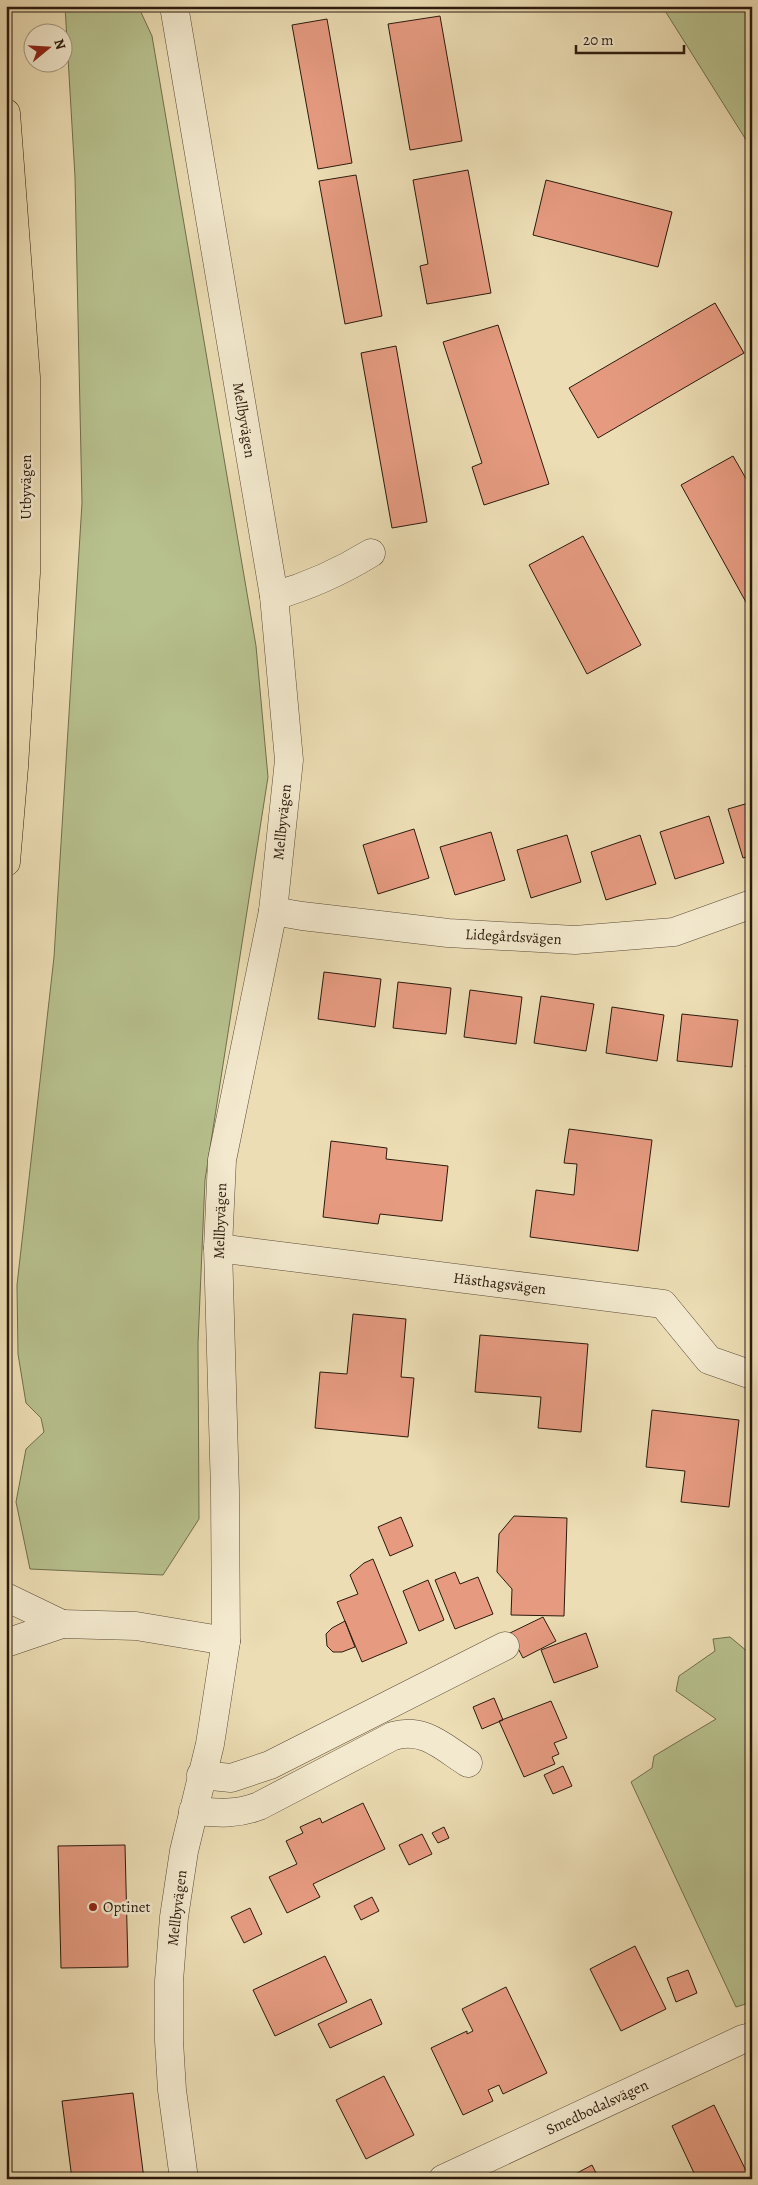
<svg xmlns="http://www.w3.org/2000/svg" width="758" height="2185" viewBox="0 0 758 2185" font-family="Alegreya,serif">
<rect width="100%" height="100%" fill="#ecddb4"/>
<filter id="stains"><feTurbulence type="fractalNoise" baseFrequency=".004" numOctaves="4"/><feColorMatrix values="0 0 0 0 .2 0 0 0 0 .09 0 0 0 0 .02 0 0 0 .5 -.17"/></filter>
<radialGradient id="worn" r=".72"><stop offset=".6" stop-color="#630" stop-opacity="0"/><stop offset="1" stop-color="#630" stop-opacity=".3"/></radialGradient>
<path fill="#b7c18e" stroke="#716e4e" d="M65,6H138L152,36L256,646L268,777L205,1180L198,1343L199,1519L163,1575L30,1569L16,1502L26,1449L44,1432L41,1418L26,1403L18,1354L17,1285L54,957L82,503L75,177Z
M662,6H752V145L748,143Z
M730,1637L748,1652L752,1648V2002L736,2007L631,1782L652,1768L654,1756L716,1719L676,1691L679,1676L715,1651L713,1639Z"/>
<path fill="#e69b81" stroke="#2b1a0d" d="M300,6H327L301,11Z
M440,16L462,141L410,150L388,24Z
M327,19L352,163L318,169L292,25Z
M468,170L491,293L427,304L420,266L428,264L413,180Z
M356,175L382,316L345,324L319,181Z
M546,180L672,212L658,267L533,235Z
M715,303L744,353L598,438L569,388Z
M498,325L549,484L484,505L472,467L482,463L443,342Z
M396,346L427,522L392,528L361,353Z
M733,456L752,489V613L681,485Z
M583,536L641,645L587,674L529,565Z
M752,802V855L743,858L728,809Z
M709,816L724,863L675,879L660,832Z
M414,829L429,878L378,894L363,845Z
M491,832L505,880L455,895L440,847Z
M567,835L581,882L531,898L517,850Z
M640,835L656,884L606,900L591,852Z
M324,972L381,979L375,1027L318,1019Z
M398,982L451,988L446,1034L393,1028Z
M470,990L522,997L516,1044L464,1037Z
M541,996L594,1004L586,1051L534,1043Z
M612,1007L664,1015L657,1061L606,1053Z
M682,1014L738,1020L732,1067L677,1061Z
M752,1025V1068L746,1067Z
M569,1129L652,1140L638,1251L530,1237L536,1190L574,1195L577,1164L564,1163Z
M331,1141L387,1148L386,1159L448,1166L442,1221L380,1214L378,1224L323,1217Z
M353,1314L406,1319L401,1377L414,1378L408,1437L315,1428L320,1372L347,1374Z
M480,1335L588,1344L581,1432L538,1428L541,1397L475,1392Z
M652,1410L739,1420L729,1507L681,1502L685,1471L646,1467Z
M514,1516L567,1518L564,1616L511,1615L512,1589L497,1572L499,1534Z
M401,1517L413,1546L390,1556L378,1527Z
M373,1559L407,1643L362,1662L337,1602L358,1594L350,1575L364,1563Z
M455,1572L460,1584L478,1577L493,1614L455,1629L435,1580Z
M428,1580L444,1620L419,1631L403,1591Z
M543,1617L556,1641L523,1658L510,1633Z
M345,1621L355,1647L342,1652H333L327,1646L326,1634L332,1628Z
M586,1633L598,1667L554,1683L541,1650Z
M494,1698L503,1720L482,1729L473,1707Z
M551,1701L567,1738L554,1743L559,1754L552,1757L555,1764L524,1777L499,1721Z
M563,1766L572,1786L553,1794L544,1775Z
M363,1803L385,1849L313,1884L320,1897L287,1913L269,1877L297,1864L286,1841L303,1833L300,1827L320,1818L322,1823Z
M444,1827L449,1838L438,1843L432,1833Z
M422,1834L432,1854L409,1865L399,1845Z
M125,1845L128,1967L61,1968L58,1846Z
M372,1897L379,1911L361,1920L354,1906Z
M250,1908L262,1934L244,1943L231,1917Z
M635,1946L666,2009L621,2031L590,1969Z
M325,1956L347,2002L275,2036L253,1990Z
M688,1970L697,1993L676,2002L667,1978Z
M506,1987L547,2073L503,2094L499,2085L488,2090L493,2101L463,2115L431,2048L467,2031V2034L473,2031L462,2009Z
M371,1999L382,2024L330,2048L318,2024Z
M384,2076L414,2135L366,2159L336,2100Z
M133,2093L144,2179H72L62,2101Z
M714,2105L750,2179H682L694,2173L672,2126Z
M592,2165L599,2179H566Z"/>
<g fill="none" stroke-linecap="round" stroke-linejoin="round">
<g stroke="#5b4b37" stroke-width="29">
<g id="minor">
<path id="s1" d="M174,6L274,596L289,760L273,911L222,1160L218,1248L225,1491L226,1641L210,1744L184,1851L174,1917L169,1981V2041L172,2090L184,2179"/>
<path d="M274,596C309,586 340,572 371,553"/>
<path id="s2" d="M273,911L302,916L448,933L575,940L674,932L752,904"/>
<path id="s3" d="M218,1248L663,1304L709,1360L752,1375"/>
<path d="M6,1597L62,1624"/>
<path d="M6,1643L62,1624L136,1626L226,1641"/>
<path d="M201,1775L231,1778L270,1765L505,1646"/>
<path d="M193,1811C218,1813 235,1815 259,1806L393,1736C424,1727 443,1747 468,1763"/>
<path id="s4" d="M443,2179L743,2039L752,2037"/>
</g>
</g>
<g stroke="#2b1a0d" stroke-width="29">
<path id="major" d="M6,113L26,377V573L14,767L6,862"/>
</g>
<use href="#minor" stroke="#f3e9ce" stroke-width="28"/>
<use href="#major" stroke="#ecddb4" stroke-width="28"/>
</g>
<circle fill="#8f2418" stroke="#f3e9ce" stroke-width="2" cx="93" cy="1907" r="5"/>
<g text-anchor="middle" stroke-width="5" stroke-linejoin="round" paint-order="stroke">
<g font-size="15" fill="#2b1a0d" stroke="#f3e9ce">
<text dy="5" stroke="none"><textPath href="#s1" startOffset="420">Mellbyvägen</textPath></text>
<text transform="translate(26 487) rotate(-90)" y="5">Utbyvägen</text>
<text transform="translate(282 822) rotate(-84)" y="5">Mellbyvägen</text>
<text dy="5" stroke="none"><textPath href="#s2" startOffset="242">Lidegårdsvägen</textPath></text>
<text transform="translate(220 1221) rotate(-88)" y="5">Mellbyvägen</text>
<text dy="5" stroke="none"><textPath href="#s3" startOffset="284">Hästhagsvägen</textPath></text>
<text transform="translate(177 1908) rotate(-83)" y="5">Mellbyvägen</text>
<text dy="5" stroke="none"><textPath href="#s4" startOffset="170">Smedbodalsvägen</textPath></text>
</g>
<g font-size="15" fill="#2b1a0d" stroke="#f3e9ce" text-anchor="start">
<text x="103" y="1912">Optinet</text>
</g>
</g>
<rect width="758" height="2185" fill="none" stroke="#ecddb4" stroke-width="25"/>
<rect x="8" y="8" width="743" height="2170" fill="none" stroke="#2b1a0d" stroke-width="2.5"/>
<rect x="12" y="12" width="733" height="2160" fill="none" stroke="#2b1a0d"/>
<g transform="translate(48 48) rotate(72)"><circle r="24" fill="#f3e9ce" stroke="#a39681"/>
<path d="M0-4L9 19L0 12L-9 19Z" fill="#8f2418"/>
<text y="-8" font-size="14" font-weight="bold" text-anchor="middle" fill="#2b1a0d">N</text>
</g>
<path d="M576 45v8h108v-8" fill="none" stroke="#2b1a0d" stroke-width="2.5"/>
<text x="583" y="45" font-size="15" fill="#2b1a0d" stroke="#f3e9ce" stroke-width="4" paint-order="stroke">20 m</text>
<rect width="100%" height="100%" filter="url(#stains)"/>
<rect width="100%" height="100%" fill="url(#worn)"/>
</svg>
